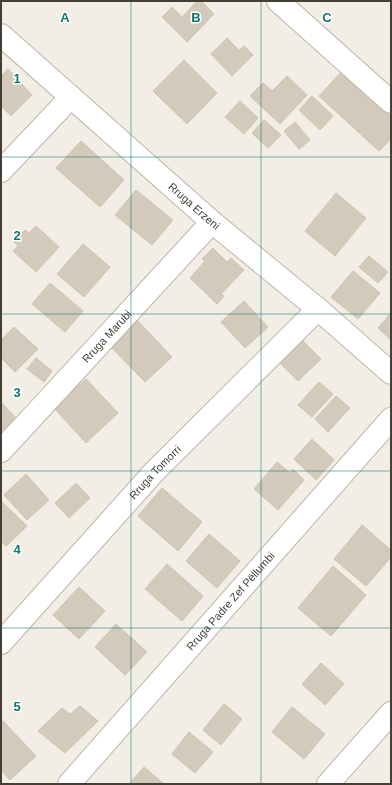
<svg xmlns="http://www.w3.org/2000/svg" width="392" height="785" viewBox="0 0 392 785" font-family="Helvetica,sans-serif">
<rect width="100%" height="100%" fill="#f2eee5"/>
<path fill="#d3cabb" stroke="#cec2af" d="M197,1H201L214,14L187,42L162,17L172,7L182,17Z
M227,38L239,50L244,46L253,55L232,76L211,54Z
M184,60L217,93L187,124L153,91Z
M8,69L32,95L11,116L1,106V76Z
M344,69L391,114V139L379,151L319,96Z
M287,76L307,95L280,124L250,96L263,83L272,91Z
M312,96L333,116L320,130L299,110Z
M240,101L258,118L244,134L225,117Z
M264,120L281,135L268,148L252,133Z
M295,122L310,140L299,149L284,131Z
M81,141L124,180L100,207L56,168Z
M136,190L173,220L152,245L115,215Z
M336,193L366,218L335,256L305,231Z
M36,226L59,247L36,272L13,251L18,246L14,242L25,230L29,233Z
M83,244L110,267L84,297L57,274Z
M213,248L227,262L231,258L244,270L221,294L224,296L217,304L190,278L205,261L202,259Z
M369,256L388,272L378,283L359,267Z
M353,271L380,293L358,319L331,297Z
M50,283L83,311L65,332L32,304Z
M244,301L268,327L245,348L221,322Z
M391,313V340L378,328Z
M137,320L172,357L145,382L110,346Z
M14,327L38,349L15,372L1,358V340Z
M303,341L321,359L298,381L280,363Z
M36,358L52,371L44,382L27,369Z
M86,379L118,413L86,443L54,408Z
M319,382L333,394L312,417L298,405Z
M336,396L350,408L328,432L315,419Z
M1,402L16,418L1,432Z
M312,439L334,460L316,480L294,459Z
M277,462L290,473L293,469L304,480L278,510L254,489Z
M26,474L49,500L27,520L4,495Z
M76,483L90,498L69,518L55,503Z
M162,488L202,522L178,551L138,516Z
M1,501L27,526L6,546L1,541Z
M362,525L391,550V557L366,586L334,559Z
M209,534L240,561L217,588L186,561Z
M167,564L203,596L182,621L145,589Z
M333,566L366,595L331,636L298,608Z
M79,587L105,611L79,639L53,615Z
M116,624L147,652L125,675L95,647Z
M321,663L344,684L325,705L302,684Z
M224,704L242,719L221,745L203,730Z
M80,706L98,721L65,753L38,731L62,708L70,714Z
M292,707L325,734L304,759L272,732Z
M3,721L36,756L10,780L1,770V723Z
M189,732L213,752L195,773L172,754Z
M144,767L164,784H133L131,782Z"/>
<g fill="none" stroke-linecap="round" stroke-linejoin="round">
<g stroke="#bdb6a8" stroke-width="24">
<g id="minor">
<path d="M278,1L391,102"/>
<path id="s1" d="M1,35L212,222L318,309L391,373"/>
<path d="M1,171L71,97"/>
<path id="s2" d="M1,451L212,222"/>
<path id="s3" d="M1,643L154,472L318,309"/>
<path id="s4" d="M69,784L391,419"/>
<path d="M328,784L391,713"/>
</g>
</g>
<use href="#minor" stroke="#fff" stroke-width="22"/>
</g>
<path fill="none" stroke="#0f766e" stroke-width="1" stroke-opacity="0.55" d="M131,1V784M261,1V784M1,157H391M1,314H391M1,471H391M1,628H391"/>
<g text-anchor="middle" stroke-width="3" stroke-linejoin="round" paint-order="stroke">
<g font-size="11" fill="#443e35" stroke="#fff">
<text dy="4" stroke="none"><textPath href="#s1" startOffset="258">Rruga Erzeni</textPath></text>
<text dy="4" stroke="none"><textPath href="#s2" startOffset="156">Rruga Marubi</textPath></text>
<text dy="4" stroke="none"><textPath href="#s3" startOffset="230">Rruga Tomorri</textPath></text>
<text dy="4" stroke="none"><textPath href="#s4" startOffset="244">Rruga Padre Zef Pëllumbi</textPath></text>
</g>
</g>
<g font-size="13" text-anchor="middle" font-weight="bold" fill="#0f766e" stroke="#fff" stroke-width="3" stroke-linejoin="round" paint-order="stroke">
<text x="65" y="22">A</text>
<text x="196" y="22">B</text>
<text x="327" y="22">C</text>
<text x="17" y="83">1</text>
<text x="17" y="240">2</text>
<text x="17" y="397">3</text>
<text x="17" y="554">4</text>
<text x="17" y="711">5</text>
</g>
<rect width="392" height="785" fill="none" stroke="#443e35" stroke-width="4"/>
</svg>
